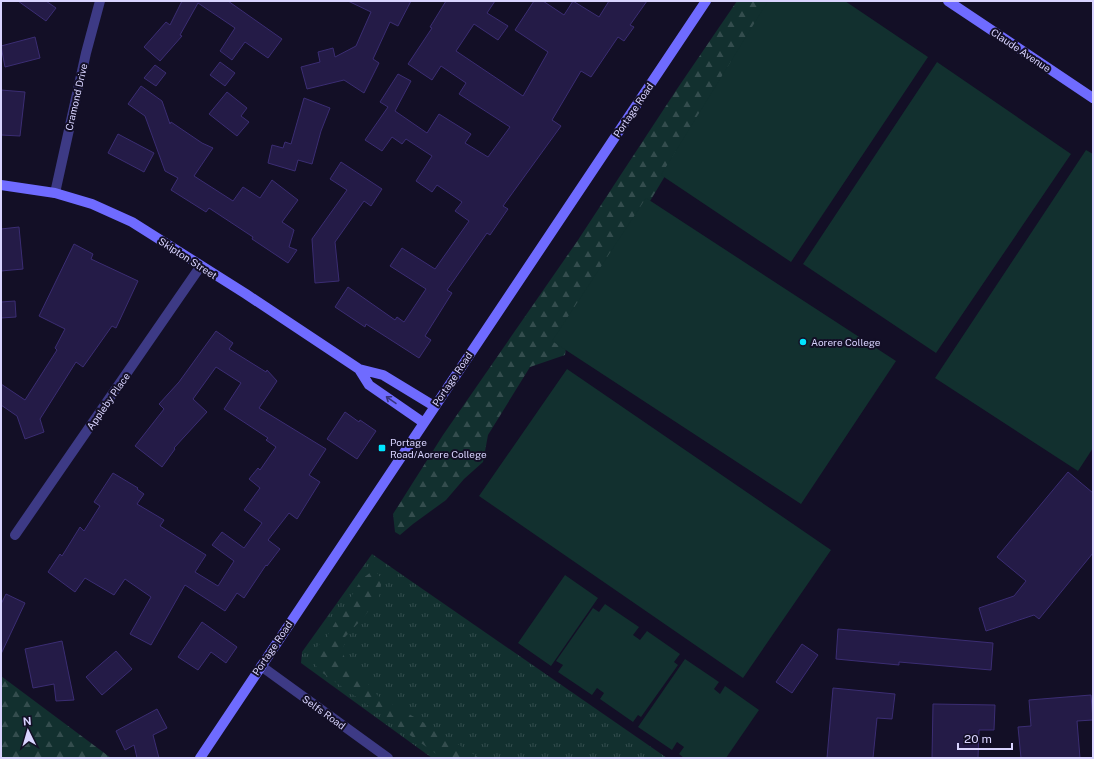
<svg xmlns="http://www.w3.org/2000/svg" width="1094" height="759" viewBox="0 0 1094 759" font-family="'Public Sans',sans-serif">
<defs>
<pattern id="grass-tufts" width="24" height="20" patternUnits="userSpaceOnUse"><rect width="24" height="20" fill="#12302f"/><path d="M3 7l-1-3M5 7V3M7 7l1-3M15 17l-1-3M17 17v-4M19 17l1-3" fill="none" stroke="#344d4e"/></pattern>
<pattern id="forest-firs" width="22" height="20" patternUnits="userSpaceOnUse"><rect width="22" height="20" fill="#12302f"/><path d="M5 1l3.5 6h-7zM16 11l3.5 6h-7z" fill="#344d4e"/></pattern>
</defs>
<rect width="100%" height="100%" fill="#130f26"/>
<path fill="url(#grass-tufts)" d="M372,554L667,758H432L301,663L302,652Z"/>
<path fill="url(#forest-firs)" d="M737,1H785L665,176L616,258L569,325L565,355L530,367L488,435L483,462L464,479L446,500L413,524L400,535L395,532L393,514L443,435L578,240L677,89Z
M371,572L377,573L382,579L379,597L363,618L345,637L343,653L346,662L362,677L378,696L433,728L479,758H442L317,669L313,656L317,647L327,636L362,579Z
M1,676L111,758H1Z"/>
<path fill="#12302f" d="M768,1H845L928,57L791,262L661,175Z
M937,62L1071,154L936,353L803,264Z
M1086,150L1093,154V448L1078,471L935,378Z
M646,198L896,361L801,504L552,341Z
M567,369L831,550L743,678L479,496Z
M565,575L598,598L551,666L518,643Z
M605,604L639,627L633,635L640,640L647,631L680,654L674,662L678,665L641,717L638,715L633,722L600,699L604,693L597,688L592,695L558,672L563,665L556,661L593,608L599,612Z
M685,659L719,682L714,689L720,694L725,686L759,710L726,758H684L679,754L684,747L677,742L672,750L638,727Z"/>
<path fill="#241b47" stroke="#3b2d73" d="M18,1H46L56,8L46,21Z
M182,1H228L282,39L268,58L245,42L232,60L220,51L235,28L198,3L180,35L182,36L160,61L144,47L166,22L170,25Z
M348,1H411L398,26L390,22L373,59L379,63L364,93L344,80L307,89L301,67L320,62L318,52L333,48L335,57L356,46L371,12Z
M446,1H495L487,13L508,26L498,40L474,24L456,51L523,96L548,52L515,30L534,1H543L564,15L573,1L599,17L609,1H647L630,25L634,27L624,41L618,37L591,77L581,71L552,120L561,126L503,206L508,209L490,235L487,233L447,290L452,293L425,336L431,340L419,358L366,324L365,327L335,307L348,287L395,320L397,317L404,322L426,289L390,266L402,248L435,269L469,221L455,211L462,202L437,185L432,192L416,181L432,156L406,139L402,144L392,137L382,151L365,140L388,107L380,102L398,74L411,81L395,111L427,133L439,114L471,134L465,143L488,157L510,127L459,94L466,83L441,66L432,80L408,64L432,28L430,27Z
M35,37L40,58L5,67L1,46Z
M220,62L235,73L225,86L210,75Z
M155,65L166,73L156,86L144,78Z
M141,86L162,101L170,124L171,122L202,143L213,148L194,176L233,201L243,187L260,198L272,180L298,200L282,222L294,230L289,247L297,250L288,263L252,239L253,237L209,208L206,212L171,190L178,178L165,171L145,116L128,104Z
M1,90L25,92L20,136L1,135Z
M227,92L247,108L241,116L249,122L237,136L209,114Z
M304,98L330,108L321,131L312,164L298,160L295,171L268,163L272,145L283,148L285,142L291,144Z
M118,134L154,153L144,172L108,153Z
M341,162L382,189L371,206L364,201L335,242L339,281L315,283L312,239L347,190L330,179Z
M19,227L23,269L1,271V229Z
M74,244L93,254L91,259L138,281L116,328L112,326L83,367L76,362L40,419L44,432L25,439L17,416L1,405V384L25,400L57,350L55,348L65,329L39,316Z
M15,301L16,317L1,318V302Z
M216,331L233,343L229,349L266,372L267,370L277,381L259,408L326,449L309,475L320,482L297,519L289,513L268,540L280,549L267,566L266,565L244,598L237,593L225,611L185,585L151,645L130,634L151,597L125,579L114,595L85,578L75,592L48,572L60,554L62,556L80,527L84,531L100,506L94,502L113,473L138,488L137,489L144,494L137,504L164,520L160,526L206,555L195,572L218,586L234,561L212,545L222,532L244,548L262,523L244,510L260,488L249,479L258,468L260,470L276,447L266,440L268,438L224,409L241,383L216,367L193,399L207,412L174,448L175,449L162,467L135,446L164,409L159,404L179,382Z
M345,412L359,422L360,420L376,431L357,459L327,439Z
M1068,472L1093,493V553L1039,619L1034,615L986,631L979,608L1014,596L1026,581L997,557Z
M6,594L25,603L1,654V604Z
M202,622L237,647L226,663L211,652L198,670L178,657Z
M838,629L993,643L991,670L899,662V665L836,659Z
M62,641L74,700L56,701L54,684L33,688L25,649Z
M802,644L818,655L792,693L776,682Z
M116,651L132,669L102,695L86,677Z
M833,688L895,694L892,719L877,718L873,758H827Z
M1091,695L1093,720L1077,721L1080,758H1021L1018,727L1031,726L1029,700Z
M933,704L995,705L994,730H979L978,758H932Z
M157,709L167,728L153,735L159,758H137L134,745L125,750L116,731Z"/>
<g fill="none" stroke-linecap="round" stroke-linejoin="round">
<path stroke="#3d3a85" stroke-width="10" d="M55,193L86,53L100,1
M15,535L200,267
M261,666L388,758"/>
<path stroke="#6f6bff" stroke-width="10" d="M948,1L1093,98
M1,185L55,193L92,204L132,222L246,294L359,369L383,375L434,406
M359,369L369,385L424,423
M200,758L706,1"/>
</g>
<defs><path id="oneway-shaft" d="M-6 0H5M1.5-3L5.5 0L1.5 3" fill="none" stroke-width="1.6" stroke-linecap="round" stroke-linejoin="round"/></defs>
<use stroke="#38347d" href="#oneway-shaft" transform="translate(391 400) rotate(-145)"/>
<g fill="#00e5ff" stroke="#130f26" stroke-width="1.5">
<circle cx="803" cy="342" r="4"/>
<rect x="378" y="444" width="8" height="8" rx="2"/>
</g>
<g text-anchor="middle" stroke-width="4" stroke-linejoin="round" paint-order="stroke">
<g font-size="10" fill="#d9d4ff" stroke="#130f26">
<text transform="translate(1021 50) rotate(34)" y="4">Claude Avenue</text>
<text transform="translate(76 97) rotate(-77)" y="4">Cramond Drive</text>
<text transform="translate(633 110) rotate(-56)" y="4">Portage Road</text>
<text transform="translate(188 258) rotate(33)" y="4">Skipton Street</text>
<text transform="translate(452 379) rotate(-56)" y="4">Portage Road</text>
<text transform="translate(108 401) rotate(-55)" y="4">Appleby Place</text>
<text transform="translate(272 648) rotate(-56)" y="4">Portage Road</text>
<text transform="translate(324 712) rotate(36)" y="4">Selfs Road</text>
</g>
<g font-size="10" fill="#d9d4ff" stroke="#130f26" text-anchor="start">
<text x="811" y="346">Aorere College</text>
<text x="390" y="446">Portage<tspan x="390" dy="12">Road/Aorere College</tspan></text>
</g>
</g>
<rect width="1094" height="759" fill="none" stroke="#d9d4ff" stroke-width="4"/>
<g transform="translate(28 731) rotate(355)" stroke="#130f26" stroke-width="3" paint-order="stroke">
<path d="M0-3L7 15L0 10L-7 15Z" fill="#d9d4ff"/>
<text y="-6" font-size="11" font-weight="bold" text-anchor="middle" fill="#d9d4ff">N</text>
</g>
<path d="M958 743v6h54v-6" fill="none" stroke="#d9d4ff" stroke-width="2"/>
<text x="964" y="743" font-size="12" fill="#d9d4ff" stroke="#130f26" stroke-width="3" paint-order="stroke">20 m</text>
</svg>
